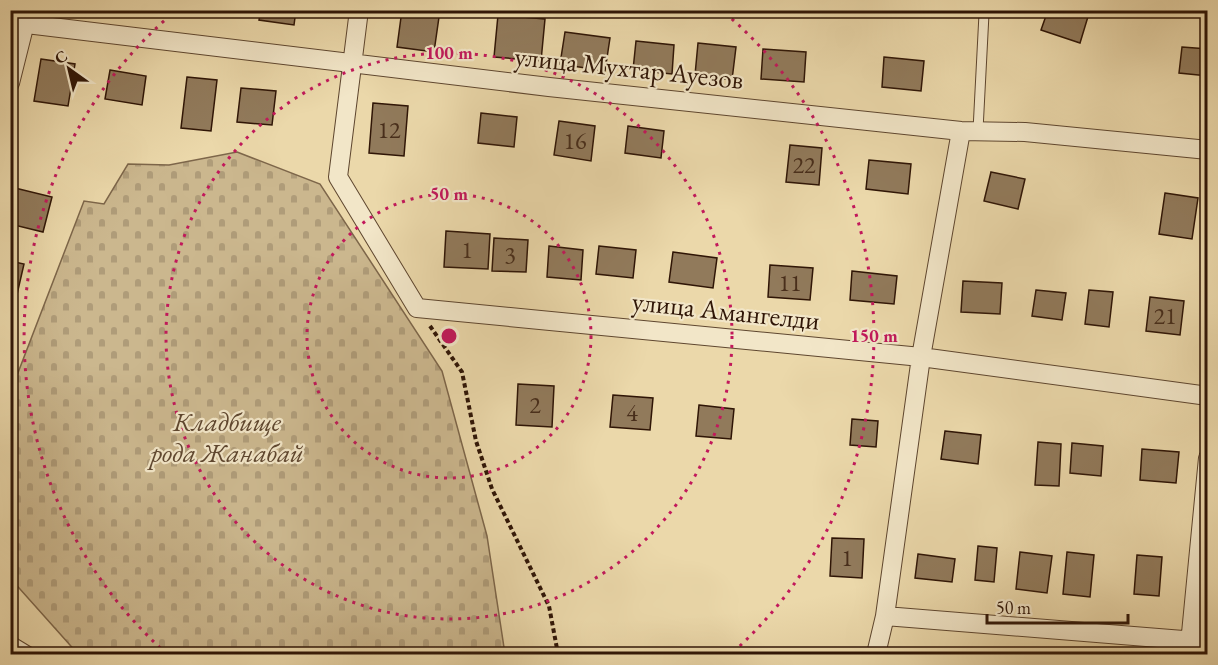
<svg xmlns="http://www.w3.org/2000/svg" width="1218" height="665" viewBox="0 0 1218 665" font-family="'EB Garamond',serif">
<defs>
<pattern id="cemetery-stones" width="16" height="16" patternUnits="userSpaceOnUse" patternTransform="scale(1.5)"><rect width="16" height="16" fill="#cbb78e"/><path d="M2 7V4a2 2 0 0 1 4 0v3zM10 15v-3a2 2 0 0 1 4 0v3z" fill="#af9c79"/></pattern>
</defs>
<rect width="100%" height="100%" fill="#ebd8aa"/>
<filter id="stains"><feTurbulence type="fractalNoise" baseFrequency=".00333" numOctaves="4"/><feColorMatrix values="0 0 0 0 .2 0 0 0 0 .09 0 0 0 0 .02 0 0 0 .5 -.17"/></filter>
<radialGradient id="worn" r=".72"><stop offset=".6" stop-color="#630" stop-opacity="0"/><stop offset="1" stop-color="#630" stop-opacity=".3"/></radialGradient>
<path fill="url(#cemetery-stones)" stroke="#7d664a" stroke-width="1.5" d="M237,152L320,184L442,371L487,536L505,654H78L11,579V391L84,201L104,204L128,164L169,165Z"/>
<path fill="#917a5b" stroke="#2f1506" stroke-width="1.5" d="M261,10H296L294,25L259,20Z
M402,10H440L434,52L397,47Z
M1048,10H1090L1080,43L1041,30Z
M498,15L545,19L541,61L494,57Z
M565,32L610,38L605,71L560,64Z
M636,41L674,45L672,74L633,70Z
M698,43L736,47L732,80L695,75Z
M1182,47L1208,49V76L1179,73Z
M763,49L806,52L804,82L761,79Z
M884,57L924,61L921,91L882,87Z
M41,59L75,64L68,106L34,101Z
M110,70L146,76L142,105L105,99Z
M187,77L217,80L211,131L181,128Z
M241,88L276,91L272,125L237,122Z
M373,103L408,106L404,156L369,153Z
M481,113L517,117L514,147L478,143Z
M559,121L595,126L591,161L554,155Z
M628,126L664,131L661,158L625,153Z
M790,145L822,148L819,185L786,182Z
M869,160L911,164L908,194L866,189Z
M991,172L1025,179L1018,209L984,201Z
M15,188L52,197L43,232L10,224V206Z
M1165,193L1198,198L1192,239L1159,234Z
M446,231L490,234L488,269L444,267Z
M494,238L528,240L526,272L492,271Z
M549,246L583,250L581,280L547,277Z
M599,246L636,250L633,278L596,274Z
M673,252L717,258L713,288L669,282Z
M10,261L24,264L15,303L10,302Z
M770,265L813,268L810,300L768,297Z
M852,271L897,276L894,304L850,300Z
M963,281L1002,283L1000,314L961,312Z
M1036,290L1066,293L1062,320L1032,316Z
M1089,290L1113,292L1109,327L1085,324Z
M1150,297L1184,301L1180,335L1146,331Z
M518,384L554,386L552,427L516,425Z
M613,395L653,398L650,430L610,427Z
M699,405L734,409L731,439L696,436Z
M852,419L878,421L876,447L850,445Z
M945,431L981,435L978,464L941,459Z
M1038,442L1061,444L1059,486L1035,485Z
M1072,443L1103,446L1101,476L1070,473Z
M1142,449L1179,452L1176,483L1140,480Z
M832,538L864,539L862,578L830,576Z
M978,546L997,548L994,582L975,580Z
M1020,552L1052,556L1047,593L1016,589Z
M1067,552L1094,555L1090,597L1063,594Z
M918,554L955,559L952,582L915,578Z
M1137,555L1162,557L1159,596L1134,594Z"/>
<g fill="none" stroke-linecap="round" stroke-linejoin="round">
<g stroke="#5e462f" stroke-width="11">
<path id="lane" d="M978,130L984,14L982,10
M10,640L33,654"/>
</g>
<g stroke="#5e462f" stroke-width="20">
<path id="street" d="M359,10L338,177L417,308L921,357L1208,396
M10,22L549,87L961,131L1025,132L1208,150
M10,83L25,23
M885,616L1208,642
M876,654L885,616L921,357L961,131
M1189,654L1208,458"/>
</g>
<path stroke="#2f1506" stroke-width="4" stroke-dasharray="4.5 3" stroke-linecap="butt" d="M430,326L462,372L476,441L492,489L549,606L558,654"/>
<use href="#lane" stroke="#f2e6c8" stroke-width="9"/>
<use href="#street" stroke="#f2e6c8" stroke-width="18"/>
</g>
<g fill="none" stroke="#c2185b" stroke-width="3" stroke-dasharray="3 6">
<circle cx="449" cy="336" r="142"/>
<circle cx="449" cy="336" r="283"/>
<path d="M167 654A425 425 0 0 1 173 13M725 13A425 425 0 0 1 731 654"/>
</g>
<g text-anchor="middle" stroke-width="4.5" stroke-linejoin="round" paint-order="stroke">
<g font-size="24" fill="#482e1b">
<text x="389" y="138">12</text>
<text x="575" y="149">16</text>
<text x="804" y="173">22</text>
<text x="467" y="258">1</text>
<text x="510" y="263">3</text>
<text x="790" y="291">11</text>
<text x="1165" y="324">21</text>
<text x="535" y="413">2</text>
<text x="632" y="421">4</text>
<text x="847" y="566">1</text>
</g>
<g font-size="27" fill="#2f1506" stroke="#f2e6c8">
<text transform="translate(629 68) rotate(6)" y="9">улица Мухтар Ауезов</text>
<text transform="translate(726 311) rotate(6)" y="9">улица Амангелди</text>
</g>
<g font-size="27" font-style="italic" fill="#5e462f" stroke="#f2e6c8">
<text x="227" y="431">Кладбище<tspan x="227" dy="31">рода Жанабай</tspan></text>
</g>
</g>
<circle cx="449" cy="336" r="9" fill="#c2185b" stroke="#f2e6c8" stroke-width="3"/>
<g font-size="18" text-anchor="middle" font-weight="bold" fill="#c2185b" stroke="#f2e6c8" stroke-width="4.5" stroke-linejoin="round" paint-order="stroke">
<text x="449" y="59">100 m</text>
<text x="449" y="200">50 m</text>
<text x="874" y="342">150 m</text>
</g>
<rect width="1218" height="665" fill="none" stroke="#ebd8aa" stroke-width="36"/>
<rect x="12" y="12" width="1194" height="641" fill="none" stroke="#2f1506" stroke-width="3"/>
<rect x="18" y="18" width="1182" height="629" fill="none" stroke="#2f1506" stroke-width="1.5"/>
<g transform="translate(69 69) rotate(326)" stroke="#f2e6c8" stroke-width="4.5" paint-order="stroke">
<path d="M0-4.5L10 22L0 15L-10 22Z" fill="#2f1506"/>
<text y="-9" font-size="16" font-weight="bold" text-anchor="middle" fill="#2f1506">С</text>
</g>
<path d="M987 614v9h141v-9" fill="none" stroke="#2f1506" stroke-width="3"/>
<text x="996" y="614" font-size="18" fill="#2f1506" stroke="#f2e6c8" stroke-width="4.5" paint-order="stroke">50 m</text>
<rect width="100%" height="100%" filter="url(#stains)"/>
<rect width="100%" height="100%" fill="url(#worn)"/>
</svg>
